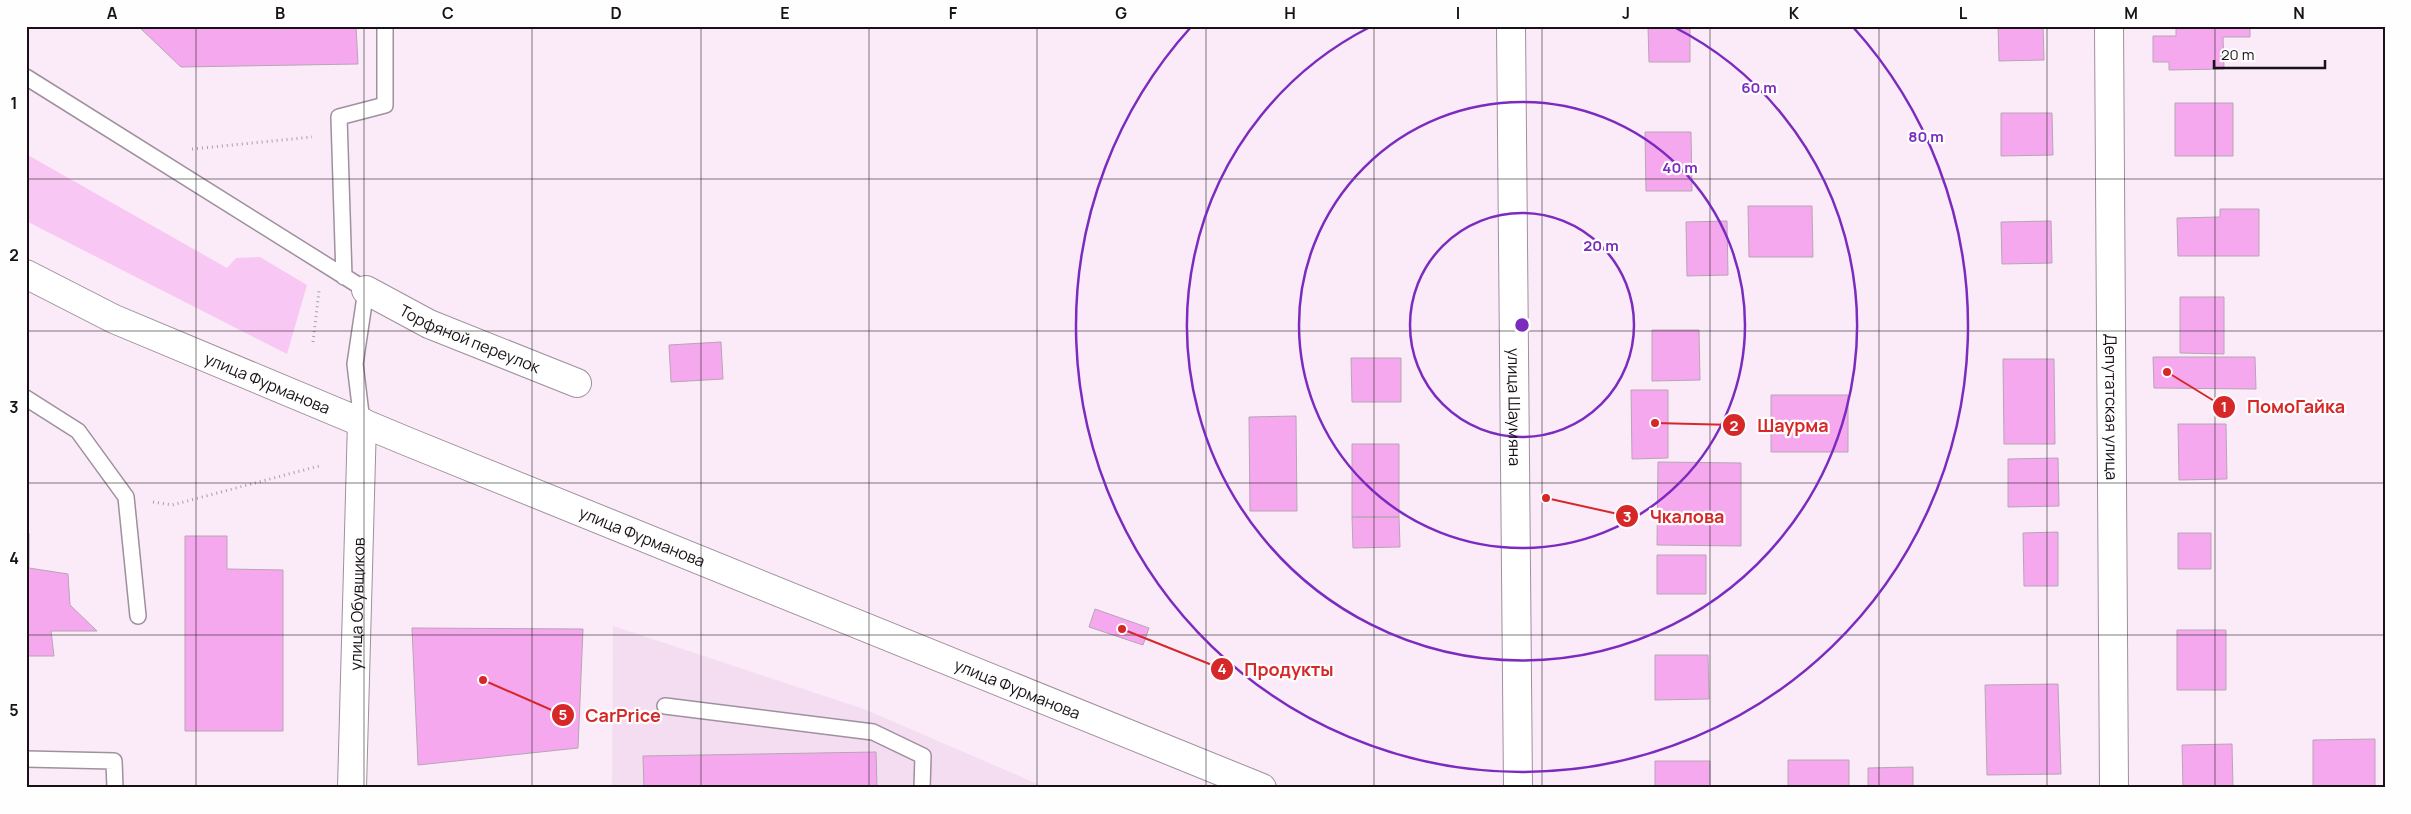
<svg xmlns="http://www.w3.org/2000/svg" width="2411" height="814" viewBox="0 0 2411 814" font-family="Manrope,sans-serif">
<rect width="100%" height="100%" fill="#fbebf9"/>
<path fill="#f4ddf1" d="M613,626L864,709L1047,788H612Z"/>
<path fill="#f8c7f3" d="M26,154L227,268L236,258L260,257L307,285L287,354L26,221Z"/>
<path fill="#f6a8ef" stroke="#b5a6b3" d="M138,26H356L358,64L181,67Z
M1648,26H1690V62H1649Z
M1998,26H2043L2044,60L1999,61Z
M2176,26H2250V37H2223L2224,69L2169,70V62H2153V36H2176Z
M2175,103H2233V156H2175Z
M2001,113H2052L2053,155L2001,156Z
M1645,132H1691L1692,191H1646Z
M1748,206H1812L1813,257H1749Z
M2220,209H2259V256H2178L2177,218L2220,217Z
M1727,221L1728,275L1687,276L1686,222Z
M2051,221L2052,263L2002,264L2001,222Z
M2180,297H2224V354L2180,353Z
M1652,330H1699L1700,380L1652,381Z
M721,342L723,379L671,382L669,345Z
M2153,357H2255L2256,389L2154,388Z
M1351,358H1401V402H1352Z
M2003,359H2054L2055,444H2004Z
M1631,390H1668V458L1632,459Z
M1771,395H1848V452H1771Z
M1296,416L1297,511H1250L1249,417Z
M2178,424H2226L2227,479L2179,480Z
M1352,444H1399V517H1352Z
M2058,458L2059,506L2008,507V459Z
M1658,462L1741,463V546L1657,545Z
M1352,517H1399L1400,547L1353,548Z
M2058,532V586H2024L2023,533Z
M26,533H29V568L68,574L70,605L97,631H51L54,656H26Z
M2178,533H2211V569H2178Z
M185,536H227V569L283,570V731H185Z
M1657,555H1706V594H1657Z
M1095,609L1149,628L1143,645L1089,627Z
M412,628L583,629L578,748L418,765Z
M2177,630H2226V690H2177Z
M1655,655H1708L1709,699L1655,700Z
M2058,684L2061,774L1987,775L1985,685Z
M2375,739V788H2313V740Z
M2232,744L2233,788H2183L2182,745Z
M876,752L877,788H644L643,756Z
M1788,760H1849V788H1788Z
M1655,761H1710V788H1655Z
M1913,767V788H1868V768Z"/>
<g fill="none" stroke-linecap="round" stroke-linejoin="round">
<g stroke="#9f909d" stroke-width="18">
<path id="lane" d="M26,77L366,290L355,364L362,422
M344,277L339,117L385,105V26
M26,398L78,431L126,497L138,616
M665,706L873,732L923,756L922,788
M26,759L114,761L115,788"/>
</g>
<g stroke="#9f909d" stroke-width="30">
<g id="street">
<path id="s1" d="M2109,26L2114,788"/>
<path id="s2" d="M366,290L429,324L577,383"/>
<path id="s3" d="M352,788L362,422"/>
</g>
</g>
<g stroke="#9f909d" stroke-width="30">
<g id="secondary">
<path id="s4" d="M1511,26L1518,788"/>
<path id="s5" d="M26,274L114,319L406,441L1262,788"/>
</g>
</g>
<path stroke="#ab9ea9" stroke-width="3" stroke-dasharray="1 4" stroke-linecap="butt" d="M192,149L312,137
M313,342L319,291
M153,502L172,505L319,466"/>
<use href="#lane" stroke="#fff" stroke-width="15"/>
<use href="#street" stroke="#fff" stroke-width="28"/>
<use href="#secondary" stroke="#fff" stroke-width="28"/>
</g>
<path fill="none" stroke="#181217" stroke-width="1" stroke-opacity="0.55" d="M196,26V788M364,26V788M532,26V788M701,26V788M869,26V788M1037,26V788M1206,26V788M1374,26V788M1542,26V788M1710,26V788M1879,26V788M2047,26V788M2215,26V788M26,179H2385M26,331H2385M26,483H2385M26,635H2385"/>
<g fill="none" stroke="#7b2cbf" stroke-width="2.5">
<circle cx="1522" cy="325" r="112"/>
<circle cx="1522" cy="325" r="223"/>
<path d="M1674 27A335 335 0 1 1 1370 27"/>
<path d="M1853 27A446 446 0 1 1 1191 27"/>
</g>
<g text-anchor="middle" stroke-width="4.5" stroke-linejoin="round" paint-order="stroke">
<g font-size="16" fill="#181217" stroke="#fefefe">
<text dy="6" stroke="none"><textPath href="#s2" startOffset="115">Торфяной переулок</textPath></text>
<text dy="6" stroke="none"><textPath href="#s5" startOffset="265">улица Фурманова</textPath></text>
<text dy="6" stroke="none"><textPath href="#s4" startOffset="381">улица Шаумяна</textPath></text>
<text dy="6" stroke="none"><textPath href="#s1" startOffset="381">Депутатская улица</textPath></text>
<text dy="6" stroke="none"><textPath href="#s5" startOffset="670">улица Фурманова</textPath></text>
<text dy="6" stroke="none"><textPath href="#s3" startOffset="184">улица Обувщиков</textPath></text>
<text dy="6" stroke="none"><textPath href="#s5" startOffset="1075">улица Фурманова</textPath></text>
</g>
</g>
<circle cx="1522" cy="325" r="8" fill="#7b2cbf" stroke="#fefefe" stroke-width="2.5"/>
<g font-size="15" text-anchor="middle" font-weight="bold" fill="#7b2cbf" stroke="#fefefe" stroke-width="4.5" stroke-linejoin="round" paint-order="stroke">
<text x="1759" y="93">60 m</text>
<text x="1926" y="142">80 m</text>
<text x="1680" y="173">40 m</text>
<text x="1601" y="251">20 m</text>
</g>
<path fill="none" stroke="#d62828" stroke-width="2" d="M2167 372L2224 407M1655 423L1734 425M1546 498L1627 516M1122 629L1222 669M483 680L563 715"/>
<g fill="#d62828" stroke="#fefefe" stroke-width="2">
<circle cx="2167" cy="372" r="5"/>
<circle cx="1655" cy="423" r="5"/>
<circle cx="1546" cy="498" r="5"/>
<circle cx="1122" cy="629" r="5"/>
<circle cx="483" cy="680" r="5"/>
<circle cx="2224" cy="407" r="12"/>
<circle cx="1734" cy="425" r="12"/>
<circle cx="1627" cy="516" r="12"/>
<circle cx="1222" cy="669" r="12"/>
<circle cx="563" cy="715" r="12"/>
</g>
<g font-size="15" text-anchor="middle" font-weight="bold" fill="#fff">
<text x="2224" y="412">1</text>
<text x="1734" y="431">2</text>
<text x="1627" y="522">3</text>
<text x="1222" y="674">4</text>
<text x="563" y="720">5</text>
</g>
<g font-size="18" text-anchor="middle" font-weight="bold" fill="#d62828" stroke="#fefefe" stroke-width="4.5" stroke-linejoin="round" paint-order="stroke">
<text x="2296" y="413">ПомоГайка</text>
<text x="1793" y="432">Шаурма</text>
<text x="1687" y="523">Чкалова</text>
<text x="1289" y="676">Продукты</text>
<text x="623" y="722">CarPrice</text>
</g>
<rect width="2411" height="814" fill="none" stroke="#fefefe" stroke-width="55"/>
<path d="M2214 60v8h111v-8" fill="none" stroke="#181217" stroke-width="2.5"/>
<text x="2221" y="60" font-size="15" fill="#181217" stroke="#fefefe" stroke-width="4" paint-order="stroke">20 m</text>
<rect x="28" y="28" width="2356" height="758" fill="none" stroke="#181217" stroke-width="2"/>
<g font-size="16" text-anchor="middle" font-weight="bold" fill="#181217">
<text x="112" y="19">A</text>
<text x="280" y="19">B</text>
<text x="448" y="19">C</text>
<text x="616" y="19">D</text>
<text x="785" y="19">E</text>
<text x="953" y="19">F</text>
<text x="1121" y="19">G</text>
<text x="1290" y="19">H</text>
<text x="1458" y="19">I</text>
<text x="1626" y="19">J</text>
<text x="1794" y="19">K</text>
<text x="1963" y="19">L</text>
<text x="2131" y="19">M</text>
<text x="2299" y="19">N</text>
<text x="14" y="109">1</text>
<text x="14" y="261">2</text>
<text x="14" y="413">3</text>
<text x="14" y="564">4</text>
<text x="14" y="716">5</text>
</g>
</svg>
